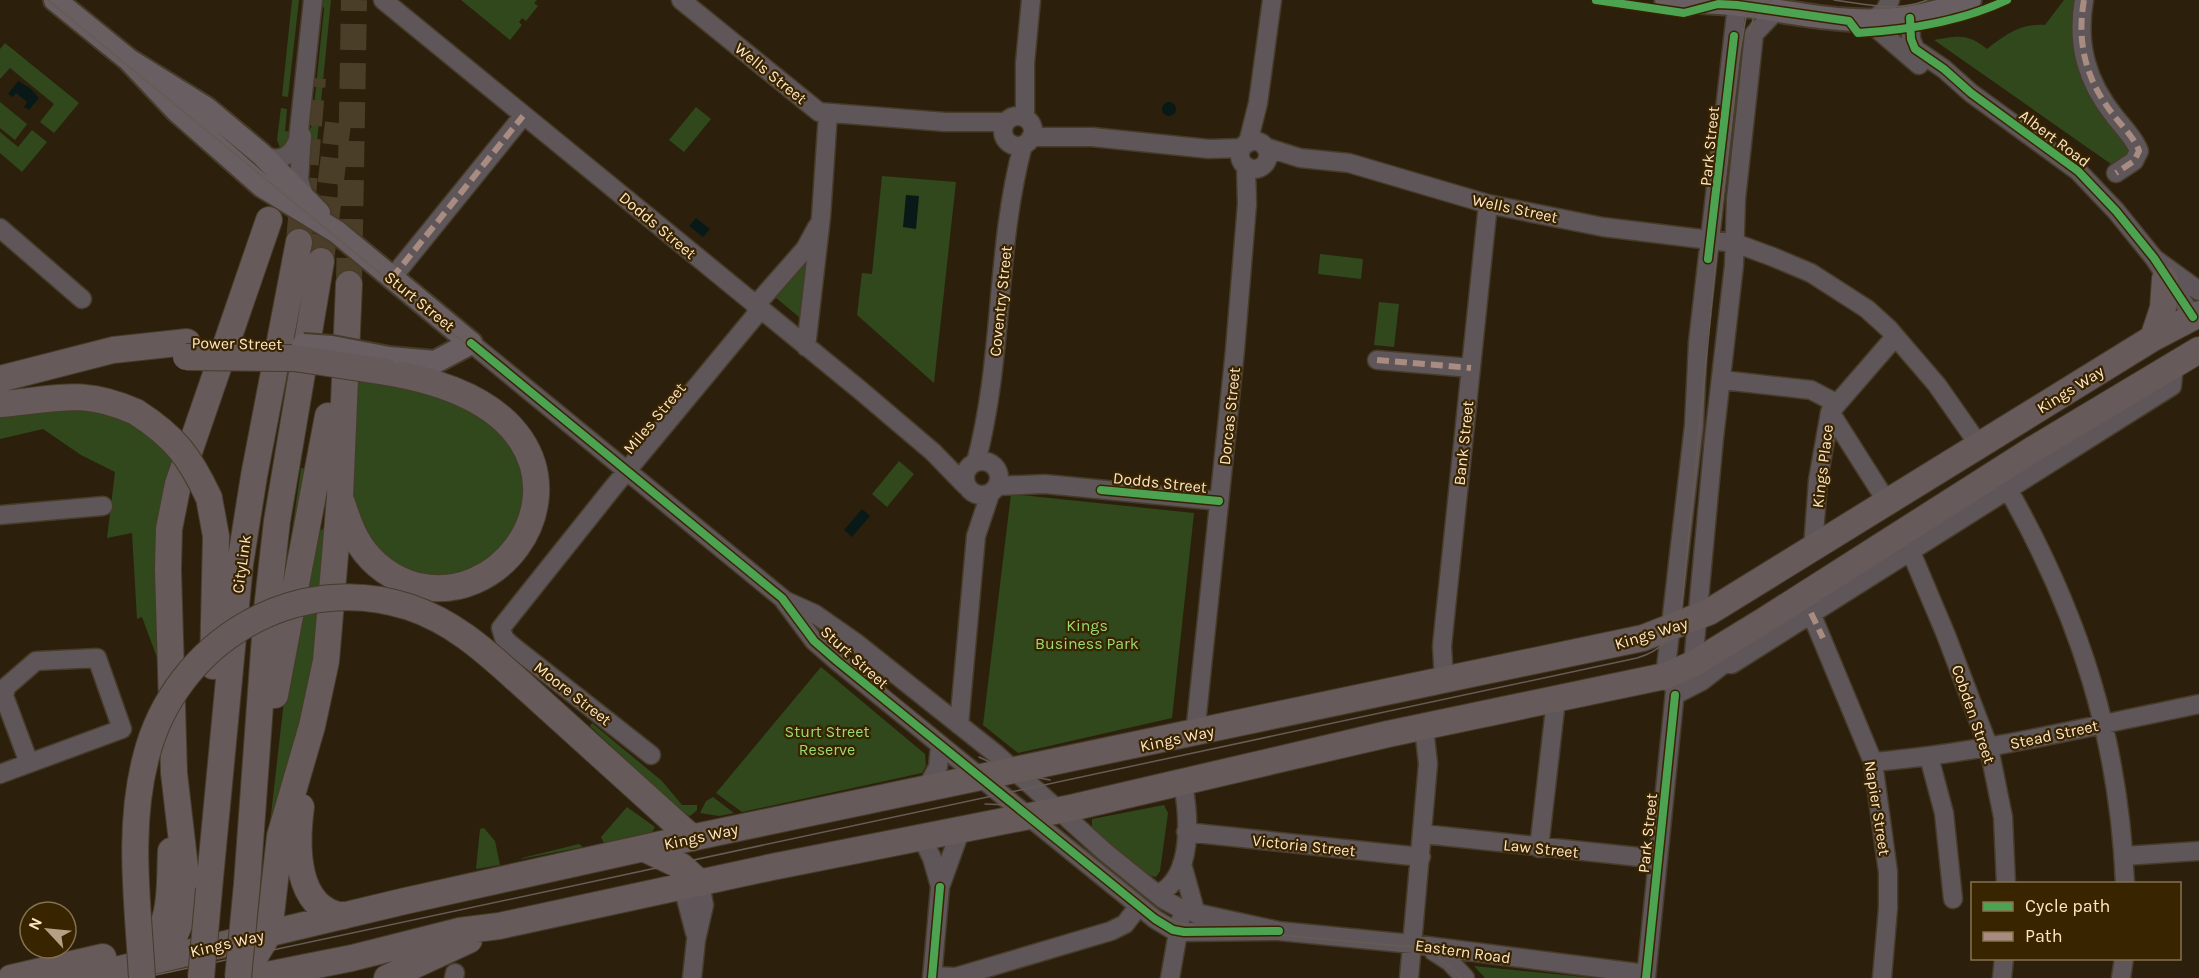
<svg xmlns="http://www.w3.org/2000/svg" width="2199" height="978" viewBox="0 0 2199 978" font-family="Karla,sans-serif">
<rect width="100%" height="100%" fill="#2c200d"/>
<path fill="#30481b" d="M292,0H299L288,97L282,96Z
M321,0H331L315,162L303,167L306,134L312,126L324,9Z
M461,0H537L534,3L538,6L526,21L522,18L519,22L522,25L510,40Z
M2064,0H2080L2077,31L2135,148L2118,169L1934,40C1958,36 1967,33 1987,49C2005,35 2021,23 2045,25Z
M5,43L79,103L54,133L40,122L54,104L10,68L0,79V49Z
M0,102L27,124L15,140L0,128Z
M696,107L711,119L684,152L669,140Z
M281,108L287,109L285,131L293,132L282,153L277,140Z
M32,130L47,142L22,172L0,153V132L18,147Z
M882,176L956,182L934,383L857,315L862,273L872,274Z
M812,252L805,322L775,297Z
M1320,254L1363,259L1361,279L1318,274Z
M1379,302L1399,304L1394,347L1374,345Z
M355,372L385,378L474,411L509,440L526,482L515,540L461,581L394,571L352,517Z
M90,405L151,431L178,459L159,663L142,617L137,619L132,533L107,538L115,472L81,455L43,429L0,439V412Z
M899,461L914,474L887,507L872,494Z
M301,468L312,470L287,566Z
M1011,494L1194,513L1172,718L1018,753L983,725Z
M328,524L319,656L269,832L286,683L318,533Z
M821,667L925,754L926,766L922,773L742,812L716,793Z
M592,723L662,781L682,805H697V810L690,816L681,812L590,726Z
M713,797L734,813L719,816L700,813L706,801Z
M1164,805L1168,813L1160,871L1156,877L1149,875L1092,829V819Z
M627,807L655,827L652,832L604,843L601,837Z
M484,828L495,841L500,865L476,869L480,829Z
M579,844L583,847L521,859L522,858Z
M1474,966L1595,978H1485Z"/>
<path fill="#091917" d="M18,81L30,88L39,98L29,110L24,107L27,102L16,93L13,97L8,94Z
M1162 109a7 7 0 1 1 14 0a7 7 0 1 1-14 0Z
M906,195L919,196L916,229L903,227Z
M696,218L710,229L703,237L689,226Z
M862,509L870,516L852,537L844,530Z"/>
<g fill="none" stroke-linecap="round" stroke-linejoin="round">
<path stroke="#4b3e29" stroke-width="26" stroke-dasharray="26 13" stroke-linecap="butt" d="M299,242L313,78
M321,261L338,123
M349,284L354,0"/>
<g stroke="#473b29" stroke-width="21">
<path id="minor" d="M383,0L860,390L933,452L966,486
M681,0L819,112L945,122H1006
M1890,0L1885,11L1869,22L1919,65
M2084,0C2076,45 2087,82 2115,117C2123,127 2135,139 2139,151L2134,161L2116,173
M1910,18L1911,39L1915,49L1944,69L1971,93L2078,171L2116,211L2154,258L2193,317
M1003 131a15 15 0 1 1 30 0a15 15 0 1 1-30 0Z
M1025,117V63L1031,0
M302,136L299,180L304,195
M1031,137H1092L1209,149L1242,148
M1240 155a14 14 0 1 1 28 0a14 14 0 1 1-28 0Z
M1248,143L1258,103L1272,0
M1265,147L1300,158L1349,163L1488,204L1603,227L1735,243L1773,257L1811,273L1867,309L1889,329L1937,385L1979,445
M261,154C278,163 291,158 298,140L313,0
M0,228L82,299
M2155,259L2199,291
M392,278L523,116
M755,306L805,249L817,227
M471,343L782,598L814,641L837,661L1155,919L1173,930L1184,932L1279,931
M806,347L821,217L828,113
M1377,360L1471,368
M1722,380L1811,390L1836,403
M1830,412L1887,502
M965 478a17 17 0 1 1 34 0a17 17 0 1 1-34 0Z
M976,462C1004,358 995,248 1023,145
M997,486L1045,484L1219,501
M2009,491C2080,617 2119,739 2125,884
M0,515L103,506
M1813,548L1818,480L1830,412L1895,337
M1911,552L1946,635L1989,748L2003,817L2006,884
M786,601L815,614L855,642L996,754L1105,852L1163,899L1183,910L1279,931L1412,944L1646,974
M1811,613L1873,762L1888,872V908L1882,978
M1725,664H1732L2172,386L2174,363
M1444,681L1442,646L1488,204
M1671,684L1665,676L1694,425L1698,342L1737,5
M1675,695L1702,681L1734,656
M959,725L976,536L990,494
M1195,734L1235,350L1247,204L1246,166
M651,755L510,644L504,638L501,628L611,490L760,310
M1929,757L1944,813L1953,899
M1873,762C1983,753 2091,726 2199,704
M0,774L122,729L97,658L36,661L6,687L4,696L29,763
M927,787L938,767L940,746
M1186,832L1421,857
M1423,834L1658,859
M921,836L932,858L940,886
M1539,848L1556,700
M2124,856L2199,851
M1182,864L1196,914
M683,887L695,933
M1158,894C1194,877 1189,817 1183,783
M1433,951L1450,962L1465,978
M932,976L956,977L1111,931L1125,924L1138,907
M454,978L455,973
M692,978L696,940L704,905L700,883
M932,978L940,887L961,829
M1170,978L1180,921
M1409,978L1428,764L1424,728
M1646,978L1675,691L1693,664L1714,438L1734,265L1736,199L1754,34L1776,11
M2002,978L2004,958
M2121,978L2124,958"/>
</g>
<g stroke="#473b29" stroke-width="26">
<path id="major" d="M55,0L129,60L206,108L261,154L319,213
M1666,0C1690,2 1715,2 1740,5C1826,17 1885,35 1970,0
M129,60L177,111L262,186L337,232L471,343L435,362L389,358"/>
</g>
<g stroke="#473b29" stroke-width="28">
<path id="highway" d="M2153,338L2163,308L2165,279
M0,379L113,350L187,342
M0,404C55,400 81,387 136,412
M209,498L216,536L213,666
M342,503C347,517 351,532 360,545C373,565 394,580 418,586C498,604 568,511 521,440C493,398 434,380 386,372
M514,677L692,838
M275,695L328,416
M301,807C296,844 294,910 344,916
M643,848L681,866L700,883
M247,884L267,609L277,521L321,261
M209,889L240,564L254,476L299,242
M141,948C175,934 169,881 171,851
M151,961L170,946L189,902L174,773L168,570L169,529L178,484L269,220
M11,978L103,957
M82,978L405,901L662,844L1643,638L1709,612L2153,338L2199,314
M242,978L269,933L280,836L312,726L326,661L340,497L349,284
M252,978L352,958L459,931L499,926L772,867L1075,807L1388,734L1665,676L1693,664L1765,620L2032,450L2199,350
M387,978L469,940"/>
</g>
<use href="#minor" stroke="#5f5659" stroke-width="18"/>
<use href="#major" stroke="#695e61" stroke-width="22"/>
<use href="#highway" stroke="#665a5a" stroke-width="26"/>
<path stroke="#665c54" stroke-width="1.5" d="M48,0L1155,911L1175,922L1200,928L1412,947L1436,955L1461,978
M1834,0C1865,4 1897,13 1927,0
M1749,32L1755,14L1772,0
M979,757L1013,773L1050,780
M985,804L1009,805L1031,815
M142,978L1637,658C1661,651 1675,637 1681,613L1718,241L1739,56L1749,0"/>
<g stroke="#473b29" stroke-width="26" stroke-linecap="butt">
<path id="major-bridge" d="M303,345L332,347L389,358"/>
</g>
<g stroke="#473b29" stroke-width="28" stroke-linecap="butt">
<path id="highway-bridge" d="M186,357L294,358L386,372
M136,412C175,437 190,457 209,498
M142,978C138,905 127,829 146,757C175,642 295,570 409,607C451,621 482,648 514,677
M201,978L209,889
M238,978L247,884"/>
</g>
<use href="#major-bridge" stroke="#695e61" stroke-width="22"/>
<use href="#highway-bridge" stroke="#665a5a" stroke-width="26"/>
<path stroke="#a88b81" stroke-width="6" stroke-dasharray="12 6" stroke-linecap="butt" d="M2084,0C2076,45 2087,82 2115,117C2123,127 2135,139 2139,151L2134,161L2116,173
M392,278L523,116
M1377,360L1471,368
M1811,613L1823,638"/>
<g stroke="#392400" stroke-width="11">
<path id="cycleway" d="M1596,0L1684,13L1718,4L1737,5L1849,21L1858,33C1909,30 1961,22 2007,0
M1910,18L1911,39L1915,49L1944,69L1971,93L2078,171L2116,211L2154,258L2193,317
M1708,259L1734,36
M471,343L782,598L814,641L837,661L1155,919L1173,930L1184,932L1279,931
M1101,490L1219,501
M932,978L940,887
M1646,978L1675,695"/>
</g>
<use href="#cycleway" stroke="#4ca352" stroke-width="8"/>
</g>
<g text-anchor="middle" stroke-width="4.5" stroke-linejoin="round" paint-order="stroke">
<g font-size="16" fill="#fde5c6" stroke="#392400">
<text transform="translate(771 73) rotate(39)" y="6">Wells Street</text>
<text transform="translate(2055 138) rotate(37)" y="6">Albert Road</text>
<text transform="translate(1709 146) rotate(-84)" y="6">Park Street</text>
<text transform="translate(1515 208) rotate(12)" y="6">Wells Street</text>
<text transform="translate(658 225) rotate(40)" y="6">Dodds Street</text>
<text transform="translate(420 301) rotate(39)" y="6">Sturt Street</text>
<text transform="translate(1000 301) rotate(-84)" y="6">Coventry Street</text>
<text transform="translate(237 343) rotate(1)" y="6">Power Street</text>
<text transform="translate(2070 389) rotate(-32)" y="6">Kings Way</text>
<text transform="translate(1229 416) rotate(-84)" y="6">Dorcas Street</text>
<text transform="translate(654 418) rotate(-50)" y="6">Miles Street</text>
<text transform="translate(1463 443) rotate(-84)" y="6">Bank Street</text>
<text transform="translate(1822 466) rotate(-83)" y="6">Kings Place</text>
<text transform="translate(1160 482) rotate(6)" y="6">Dodds Street</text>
<text transform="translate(241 564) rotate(-82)" y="6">CityLink</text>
<text transform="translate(1651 633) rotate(-17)" y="6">Kings Way</text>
<text transform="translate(855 657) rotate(42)" y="6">Sturt Street</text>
<text transform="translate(573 693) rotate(38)" y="6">Moore Street</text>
<text transform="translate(1974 714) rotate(71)" y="6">Cobden Street</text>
<text transform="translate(2054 734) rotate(-12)" y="6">Stead Street</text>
<text transform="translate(1177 738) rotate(-12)" y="6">Kings Way</text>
<text transform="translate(1878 808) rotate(81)" y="6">Napier Street</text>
<text transform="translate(1647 833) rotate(-84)" y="6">Park Street</text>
<text transform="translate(701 836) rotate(-12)" y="6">Kings Way</text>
<text transform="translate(1304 845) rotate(6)" y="6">Victoria Street</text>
<text transform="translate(1541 848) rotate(6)" y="6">Law Street</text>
<text transform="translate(227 943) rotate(-13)" y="6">Kings Way</text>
<text transform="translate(1463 951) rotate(8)" y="6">Eastern Road</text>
</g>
<g font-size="16" fill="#9ada72" stroke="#392400">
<text x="1087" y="631">Kings<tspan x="1087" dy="18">Business Park</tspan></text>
<text x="827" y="737">Sturt Street<tspan x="827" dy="18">Reserve</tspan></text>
</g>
</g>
<rect x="1971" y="882" width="210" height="78" fill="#392400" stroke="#87714f" stroke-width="1.5"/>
<rect x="1983" y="902" width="30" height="9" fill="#4ca352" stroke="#87714f" stroke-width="1.5"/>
<text x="2025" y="912" font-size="18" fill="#fde5c6">Cycle path</text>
<rect x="1983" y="932" width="30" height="9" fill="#a88b81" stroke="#87714f" stroke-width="1.5"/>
<text x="2025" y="942" font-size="18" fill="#fde5c6">Path</text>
<g transform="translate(48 930) rotate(296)"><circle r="28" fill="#392400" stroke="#87714f" stroke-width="1.5"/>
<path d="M0-4.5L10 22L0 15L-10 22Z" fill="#b4a085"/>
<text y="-9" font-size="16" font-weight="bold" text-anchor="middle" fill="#fde5c6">N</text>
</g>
</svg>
